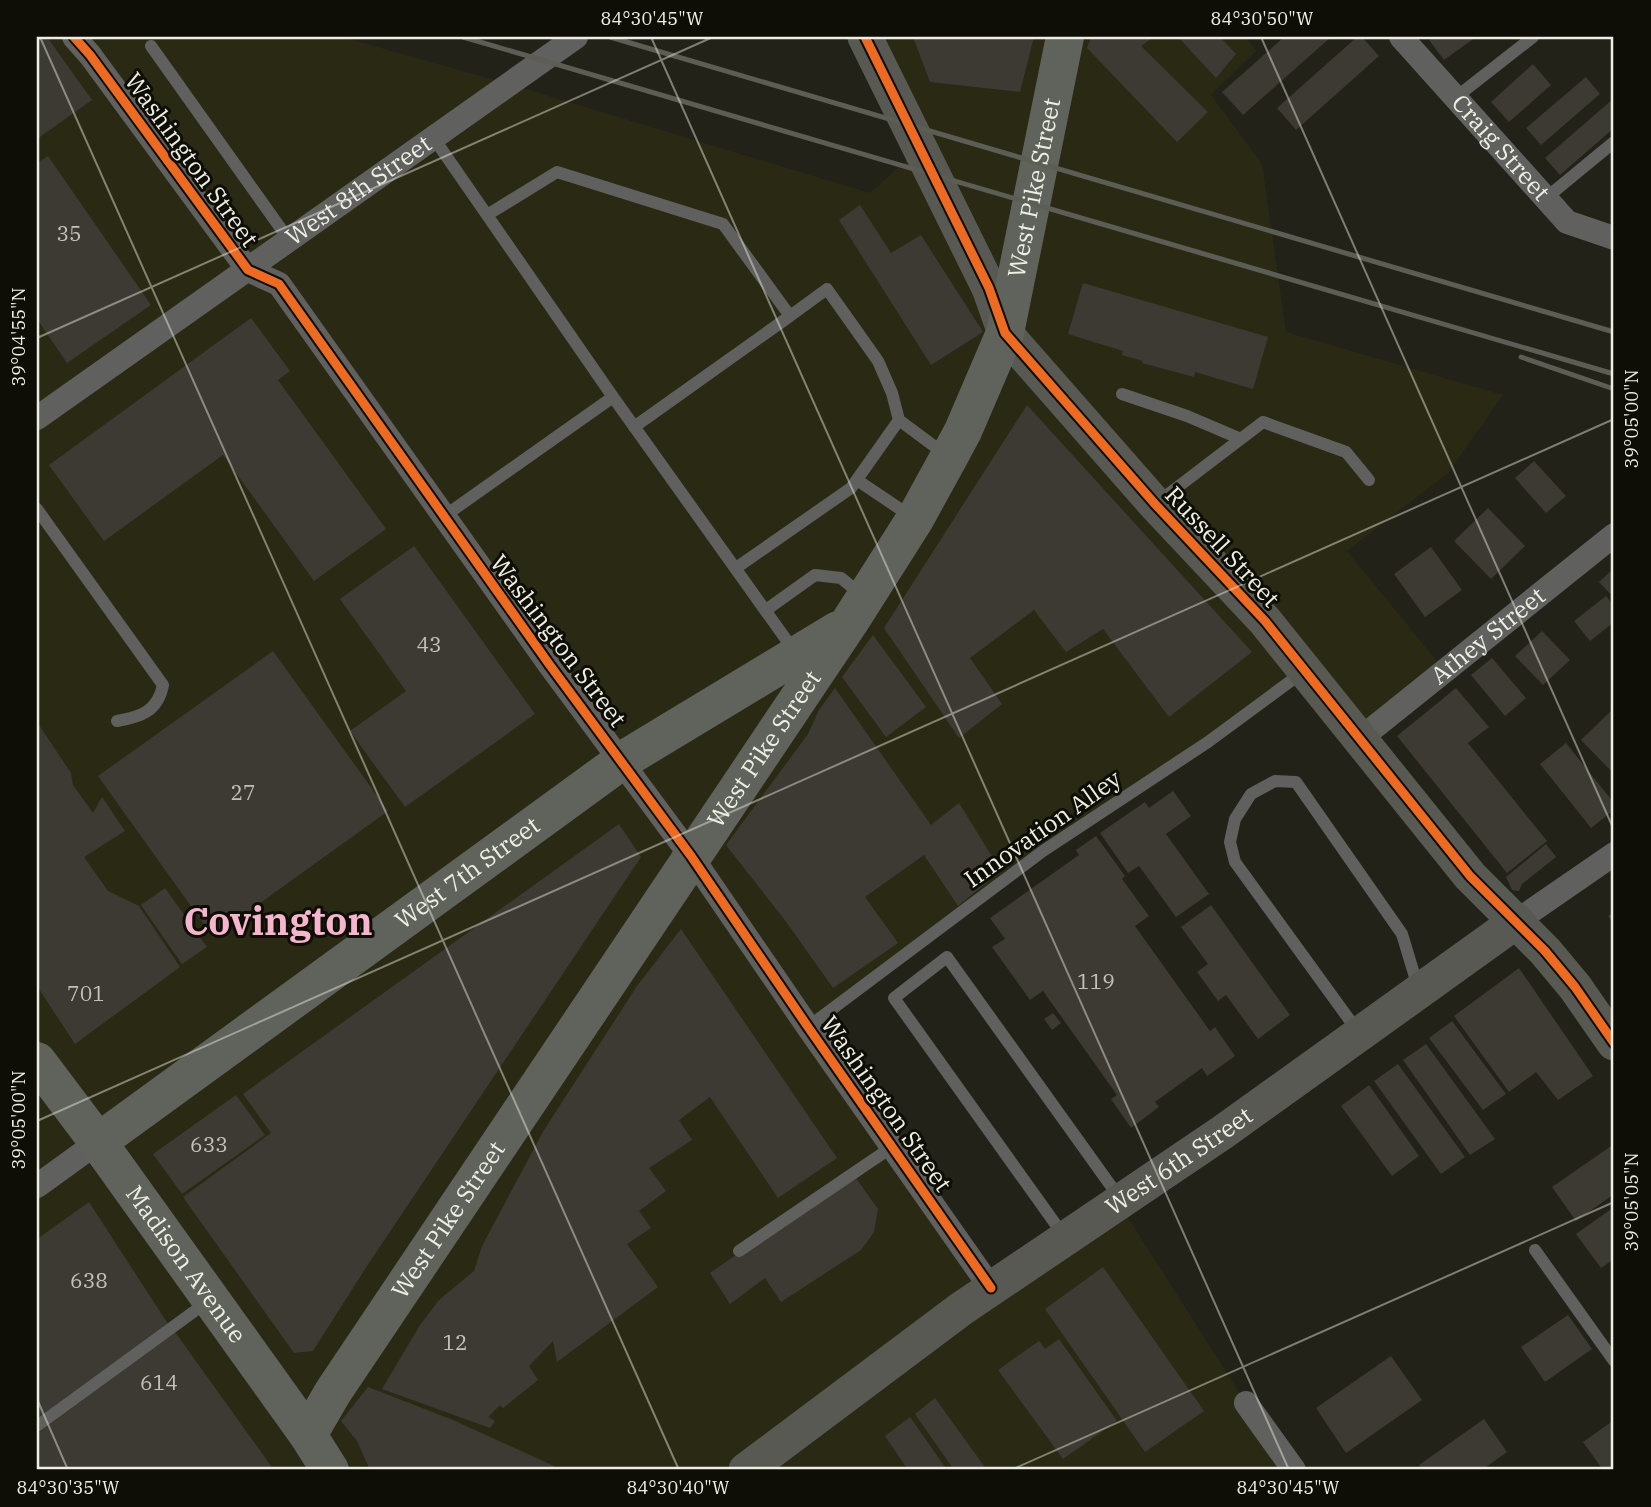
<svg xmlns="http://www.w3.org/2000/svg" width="1651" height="1507" viewBox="0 0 1651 1507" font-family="'IBM Plex Serif',serif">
<rect width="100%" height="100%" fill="#222218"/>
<path fill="#2a2a14" d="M37,37H342L509,84L870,193L920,148L865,37H1245L1256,51L1211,95L1262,164L1286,332L1503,395L1448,473L1347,551L1444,670L1361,738L1306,670L1043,852L808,1027L991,1288L1118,1202L1246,1403L1294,1470H37Z"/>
<path fill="#3c3a32" d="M37,37H47L92,100L37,139Z
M913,37H1034L1020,92L930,82Z
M1091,37H1154L1141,46L1208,112L1177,142L1087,48Z
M1178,37H1220L1236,54L1216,78Z
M1284,37H1331L1243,115L1222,92Z
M1357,37H1362L1379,56L1296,130L1277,108Z
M1433,37H1476L1444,60L1429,40Z
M1533,64L1551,85L1509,122L1491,102Z
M1586,77L1600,94L1541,145L1526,128Z
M1614,98V128L1560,175L1545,158Z
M48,156L151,305L67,363L37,319V163Z
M860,205L891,253L921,235L983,332L931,365L839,220Z
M1083,283L1268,337L1253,389L1195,372L1194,377L1142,363L1143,361L1122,355L1123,351L1068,334Z
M251,318L290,371L278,380L386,529L314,581L223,455L104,541L49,465Z
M1027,405L1252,652L1169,717L1103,629L1066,652L1034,610L970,658L1002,704L959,738L884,628Z
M1534,461L1566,496L1546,513L1515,478Z
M1488,508L1525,546L1491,579L1454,541Z
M414,546L535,714L405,807L350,731L406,691L340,599Z
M1431,547L1462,590L1425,617L1394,574Z
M1614,568V598L1599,582Z
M1606,596L1614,606V622L1590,641L1574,621Z
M1542,631L1570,660L1543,685L1515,656Z
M873,635L926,707L886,737L842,677Z
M273,651L388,811L213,937L98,776Z
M1492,658L1526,698L1505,716L1471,675Z
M835,688L931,825L959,803L1001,871L958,906L924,855L865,897L898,943L833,988L787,923L726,845L808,734L819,710Z
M1456,688L1489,727L1468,743L1547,841L1507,873L1397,736Z
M1614,708V774L1581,740Z
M37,722L71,773L73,785L93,813L102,797L125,831L84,857L108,891L139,906L180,967L75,1044L37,986Z
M1566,743L1614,803V810L1591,828L1540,764Z
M1173,791L1191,816L1166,834L1209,894L1176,917L1139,866L1128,873L1100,833L1145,802L1149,808Z
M619,824L641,857L367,1266L313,1351L294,1353L183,1197L271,1133L243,1094Z
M1096,836L1125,876L1122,879L1149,916L1135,926L1210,1031L1215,1027L1235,1056L1207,1076L1202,1068L1155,1102L1159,1107L1131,1128L1111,1099L1117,1095L1043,991L1030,1000L992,947L1005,939L990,918L1079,855L1076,850Z
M1546,844L1556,857L1522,884L1519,891L1512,890L1506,877Z
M165,888L207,947L182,964L141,905Z
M1211,905L1290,1015L1258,1039L1226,995L1218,1001L1197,972L1208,964L1181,927Z
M1614,911V925L1608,916Z
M681,929L837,1158L778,1198L710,1097L679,1120L692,1140L649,1168L666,1191L639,1211L651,1228L627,1244L658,1287L557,1362L553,1341L529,1366L538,1380L503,1408L500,1405L488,1417L495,1421L490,1428L382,1389L420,1325L439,1300L474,1271L482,1246L544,1130L637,986Z
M1519,968L1593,1076L1558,1100L1536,1072L1509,1092L1454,1016Z
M1053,1013L1061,1023L1052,1030L1044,1019Z
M1452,1021L1506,1094L1483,1110L1429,1038Z
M1426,1044L1495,1139L1470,1155L1403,1060Z
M1398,1064L1465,1157L1441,1174L1374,1081Z
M1369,1085L1419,1156L1392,1176L1341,1106Z
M236,1095L265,1135L182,1194L153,1154Z
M1614,1144V1194L1576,1221L1552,1187Z
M853,1174L878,1209L874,1232L861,1250L781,1302L765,1278L730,1304L710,1273Z
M89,1202L168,1324L37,1419V1239Z
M1614,1207V1259L1601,1268L1576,1234Z
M1103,1267L1204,1411L1145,1452L1045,1309Z
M1568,1315L1592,1349L1545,1382L1521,1347Z
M175,1332L274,1470H37V1434Z
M1059,1339L1117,1421L1063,1459L998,1370L1039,1341L1045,1349Z
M1391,1356L1422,1400L1346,1453L1316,1408Z
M368,1387L453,1420L554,1466L556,1470H370L357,1441L341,1421Z
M935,1398L987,1470H954L915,1414Z
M910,1417L947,1470H908L885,1436Z
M1484,1419L1507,1452L1482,1470H1423L1419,1465Z
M1614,1420V1470H1603L1583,1442Z"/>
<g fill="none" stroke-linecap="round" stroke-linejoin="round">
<path stroke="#60615e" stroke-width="12" d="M151,46L289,240
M1455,98L1533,37
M433,137L613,397L795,652
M1546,198L1614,142
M487,215L557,172L723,224L790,316L634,427
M790,316L827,289L878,361L892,393L899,420L946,455
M1122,394L1187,416L1241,439
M857,480L912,517
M1158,502L1263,422L1346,452L1369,480
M37,509L163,685C158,711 141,717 117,721
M443,517L613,397
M736,568L851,488L899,420
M766,610L815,575L841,578L863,596
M808,1027L1043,851L1208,742L1303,672
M1359,1033L1235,862L1230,842L1235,819L1251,794L1275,781L1296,782L1402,934L1418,987
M1064,1236L894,998L947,957L1121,1200
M1535,1250L1614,1361
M739,1251L892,1147
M37,1426L207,1302"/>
<g stroke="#60615e" stroke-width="24">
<path d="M74,37L90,55L248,270L279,284L549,664L691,856L808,1027L991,1288"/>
<path id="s1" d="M1401,37L1567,222L1614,238"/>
<path id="s2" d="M37,418L576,37"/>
<path id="s3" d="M1361,738L1614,535"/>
<path d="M1517,921L1614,854"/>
<path d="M37,1186L98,1142"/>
<path d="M1246,1403L1294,1470"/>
</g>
<g stroke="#595954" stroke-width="35">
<path d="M865,37L989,288L1005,333L1155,504L1265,621L1470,876L1545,951L1575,987L1614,1043"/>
<path id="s4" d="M746,1470L961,1309L1223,1132L1517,921"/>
</g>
<g stroke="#60625c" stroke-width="38">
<path id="s5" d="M37,1061L98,1142L308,1435L330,1470"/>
<path id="s6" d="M98,1142L623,760L838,630"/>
<path id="s7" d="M308,1435L333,1392L849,623L915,519L949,457L963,431L1005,333L1065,37"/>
</g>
<path stroke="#5c5d55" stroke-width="5" d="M463,37L1614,374
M610,37L1614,332
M1521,357L1614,389"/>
<g stroke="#0e0e07" stroke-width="13">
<path id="cycleway" d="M74,37L90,55L248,270L279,284L549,664L691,856L808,1027L991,1288
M865,37L989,288L1005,333L1155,504L1265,621L1470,876L1545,951L1575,987L1614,1043"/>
</g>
<use href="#cycleway" stroke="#ed6a23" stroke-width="9"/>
</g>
<path fill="none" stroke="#eeefe4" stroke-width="2" stroke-opacity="0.45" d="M40,37L679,1470M651,37L1289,1470M1261,37L1614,830M37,338L713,37M37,1121L1614,419M37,1399L68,1470M1011,1470L1614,1202"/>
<g text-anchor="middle" stroke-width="6" stroke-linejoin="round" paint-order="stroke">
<g font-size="21" fill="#c2c2b8">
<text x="69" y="241">35</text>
<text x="429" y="652">43</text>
<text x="243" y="800">27</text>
<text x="1096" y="989">119</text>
<text x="86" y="1001">701</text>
<text x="209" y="1152">633</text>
<text x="89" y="1288">638</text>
<text x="455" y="1350">12</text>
<text x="159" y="1390">614</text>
</g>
<g font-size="24" fill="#eeefe4" stroke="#0e0e07">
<text dy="8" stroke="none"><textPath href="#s1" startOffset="149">Craig Street</textPath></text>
<text transform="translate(191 160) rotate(54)" y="8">Washington Street</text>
<text dy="8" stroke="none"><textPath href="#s7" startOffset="1454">West Pike Street</textPath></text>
<text dy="8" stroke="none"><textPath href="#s2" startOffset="394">West 8th Street</textPath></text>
<text transform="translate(1222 547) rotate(47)" y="8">Russell Street</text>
<text dy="8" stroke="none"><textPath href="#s3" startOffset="163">Athey Street</textPath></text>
<text transform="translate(558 641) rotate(53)" y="8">Washington Street</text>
<text dy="8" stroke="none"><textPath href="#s7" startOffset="824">West Pike Street</textPath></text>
<text transform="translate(1043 829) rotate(-35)" y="8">Innovation Alley</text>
<text dy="8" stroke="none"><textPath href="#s6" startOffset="457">West 7th Street</textPath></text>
<text transform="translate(886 1104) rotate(55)" y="8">Washington Street</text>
<text dy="8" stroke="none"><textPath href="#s4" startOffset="532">West 6th Street</textPath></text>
<text dy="8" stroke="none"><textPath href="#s7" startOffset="257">West Pike Street</textPath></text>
<text dy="8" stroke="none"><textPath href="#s5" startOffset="252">Madison Avenue</textPath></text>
</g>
<g font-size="38" font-weight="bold" fill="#f5b5cd" stroke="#0e0e07">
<text x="278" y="935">Covington</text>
</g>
</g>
<rect width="1651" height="1507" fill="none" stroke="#0e0e07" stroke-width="77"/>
<rect x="38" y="38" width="1574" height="1430" fill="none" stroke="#eeefe4" stroke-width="2.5"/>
<g font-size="18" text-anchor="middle" fill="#eeefe4">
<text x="652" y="25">84°30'45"W</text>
<text x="1262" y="25">84°30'50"W</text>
<text transform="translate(19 337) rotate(-90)" y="6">39°04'55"N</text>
<text transform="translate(1632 419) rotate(-90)" y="6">39°05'00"N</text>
<text transform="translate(19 1120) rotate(-90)" y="6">39°05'00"N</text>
<text transform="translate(1632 1202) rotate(-90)" y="6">39°05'05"N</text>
<text x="68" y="1494">84°30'35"W</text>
<text x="678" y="1494">84°30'40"W</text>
<text x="1288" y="1494">84°30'45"W</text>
</g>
</svg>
